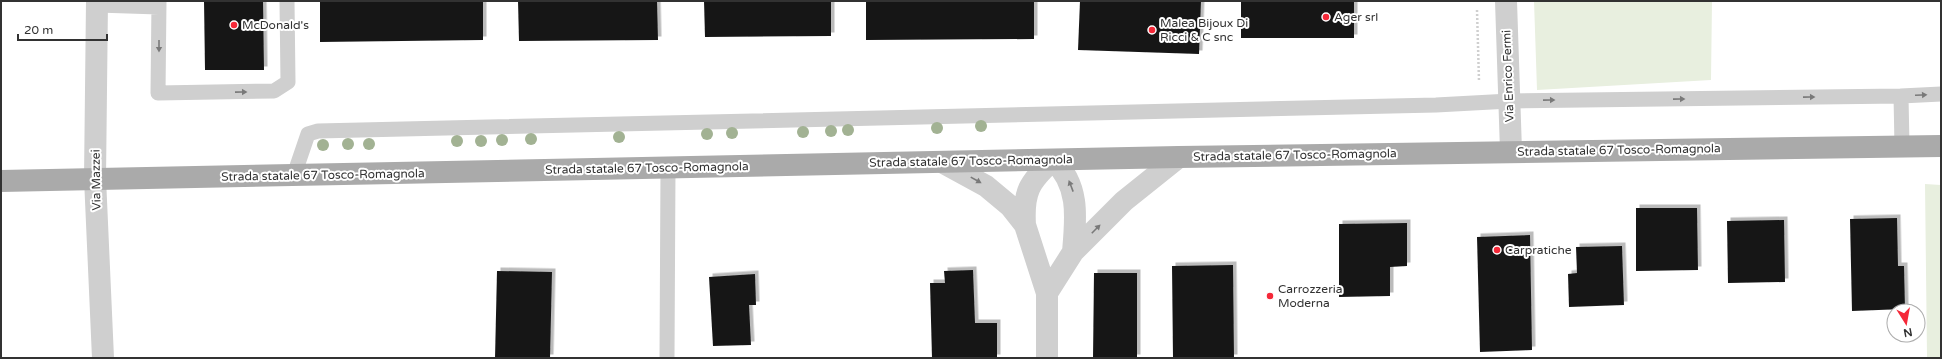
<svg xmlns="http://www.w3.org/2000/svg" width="1942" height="359" viewBox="0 0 1942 359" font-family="'Varela Round',sans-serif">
<defs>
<filter id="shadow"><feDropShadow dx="3.5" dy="-3.5" stdDeviation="0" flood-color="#0004"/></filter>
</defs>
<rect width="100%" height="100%" fill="#fff"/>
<path fill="#e8efdf" d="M1534,1H1712L1711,80L1537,90Z
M1925,184L1941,185V358L1927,357Z"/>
<path fill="#191919" filter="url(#shadow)" d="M204,1H263L264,70H205Z
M320,1H483V40L320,42Z
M518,1H657L658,40L519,41Z
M704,1H831V36L705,37Z
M866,1H1034V39L866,40Z
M1080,1H1201L1199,54L1078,50Z
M1241,1H1354V38H1241Z
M1636,208H1697L1698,270L1636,271Z
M1897,218L1898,266H1904L1905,309L1852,311L1850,219Z
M1784,220L1785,282L1728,283L1727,221Z
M1407,223V266L1390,267V296L1339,297V224Z
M1530,235L1532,350L1480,352L1477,237Z
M1622,246L1624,305L1569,307L1568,274L1577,273L1576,247Z
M1233,265L1234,358H1173L1172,266Z
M973,270L975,323H997V358H932L930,283H945L944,271Z
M497,271L552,272L550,358H495Z
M1094,273H1137V358H1093Z
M755,274L756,305H749L751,345L713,346L709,277Z"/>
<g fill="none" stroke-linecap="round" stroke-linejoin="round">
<path stroke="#cfcfcf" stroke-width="2.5" stroke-dasharray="2 2" stroke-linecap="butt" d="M1477,10L1479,81"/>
<path stroke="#cfcfcf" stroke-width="15" d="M159,1L158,93L274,91L288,82L287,1
M97,5L159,7
M1901,96L1941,94
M294,175L308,134L318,131L1436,105L1510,101L1901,96L1902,146
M667,358L668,169"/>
<path stroke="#cfcfcf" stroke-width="22" d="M97,1L95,178L103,358
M1506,1L1511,151
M942,162L986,186L1010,206L1025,225L1047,293V358
M1025,225C1023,192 1029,182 1053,160C1080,185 1076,218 1073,252
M1047,293L1073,252L1124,201L1179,157"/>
<path stroke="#aaa" stroke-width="22" d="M1,181L1179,157L1941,146"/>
</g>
<g fill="#a2b293">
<circle cx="981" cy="126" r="6"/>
<circle cx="937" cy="128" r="6"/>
<circle cx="848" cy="130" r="6"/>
<circle cx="831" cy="131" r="6"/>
<circle cx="803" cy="132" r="6"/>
<circle cx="732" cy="133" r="6"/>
<circle cx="707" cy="134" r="6"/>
<circle cx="619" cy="137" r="6"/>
<circle cx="531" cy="139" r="6"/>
<circle cx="502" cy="140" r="6"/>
<circle cx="457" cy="141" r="6"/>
<circle cx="481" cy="141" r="6"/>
<circle cx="348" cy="144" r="6"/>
<circle cx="369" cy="144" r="6"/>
<circle cx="323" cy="145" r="6"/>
</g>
<defs><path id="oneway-solid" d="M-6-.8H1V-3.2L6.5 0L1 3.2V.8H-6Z"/></defs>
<g fill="#797979">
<use href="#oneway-solid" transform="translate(159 46) rotate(90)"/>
<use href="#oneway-solid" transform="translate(241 92) rotate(-1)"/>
<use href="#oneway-solid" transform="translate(1921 95) rotate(-3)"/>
<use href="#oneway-solid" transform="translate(1809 97) rotate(-1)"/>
<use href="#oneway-solid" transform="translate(1679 99) rotate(-1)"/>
<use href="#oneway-solid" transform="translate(1549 100) rotate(-1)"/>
<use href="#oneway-solid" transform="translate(976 180) rotate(29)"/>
<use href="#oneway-solid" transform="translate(1071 186) rotate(-111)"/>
<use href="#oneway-solid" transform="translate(1096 229) rotate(-45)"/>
</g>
<g fill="#f52838" stroke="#fff" stroke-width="1.5">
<circle cx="1326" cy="17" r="4"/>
<circle cx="234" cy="25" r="4"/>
<circle cx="1152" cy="30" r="4"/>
<circle cx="1497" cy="250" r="4"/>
<circle cx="1270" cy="296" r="4"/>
</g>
<g text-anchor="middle" stroke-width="4" stroke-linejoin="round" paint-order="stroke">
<g font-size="12" fill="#323232" stroke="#fff" text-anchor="start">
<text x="1334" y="21">Ager srl</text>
<text x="1160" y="27">Malea Bijoux Di<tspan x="1160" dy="14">Ricci &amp; C snc</tspan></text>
<text x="242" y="29">McDonald's</text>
<text x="1505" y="254">Carpratiche</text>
<text x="1278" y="293">Carrozzeria<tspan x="1278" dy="14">Moderna</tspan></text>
</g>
<g font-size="12" fill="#323232" stroke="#fff">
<text transform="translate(1508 76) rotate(-92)" y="4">Via Enrico Fermi</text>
<text transform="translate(1619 150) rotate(-1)" y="4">Strada statale 67 Tosco-Romagnola</text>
<text transform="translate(1295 155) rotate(-1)" y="4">Strada statale 67 Tosco-Romagnola</text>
<text transform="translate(971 161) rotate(-1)" y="4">Strada statale 67 Tosco-Romagnola</text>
<text transform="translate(647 168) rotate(-1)" y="4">Strada statale 67 Tosco-Romagnola</text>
<text transform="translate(323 175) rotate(-1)" y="4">Strada statale 67 Tosco-Romagnola</text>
<text transform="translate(96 180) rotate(-91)" y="4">Via Mazzei</text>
</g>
</g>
<rect width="1942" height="359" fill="none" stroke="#323232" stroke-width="4"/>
<g transform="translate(1906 323) rotate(169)"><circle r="19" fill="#ffffff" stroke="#adadad"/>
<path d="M0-3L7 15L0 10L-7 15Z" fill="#f52838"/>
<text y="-6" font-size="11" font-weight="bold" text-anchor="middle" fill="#323232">N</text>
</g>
<path d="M18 34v6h89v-6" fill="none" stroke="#323232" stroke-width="2"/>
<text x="24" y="34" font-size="12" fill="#323232" stroke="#ffffff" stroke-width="3" paint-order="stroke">20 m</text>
</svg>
